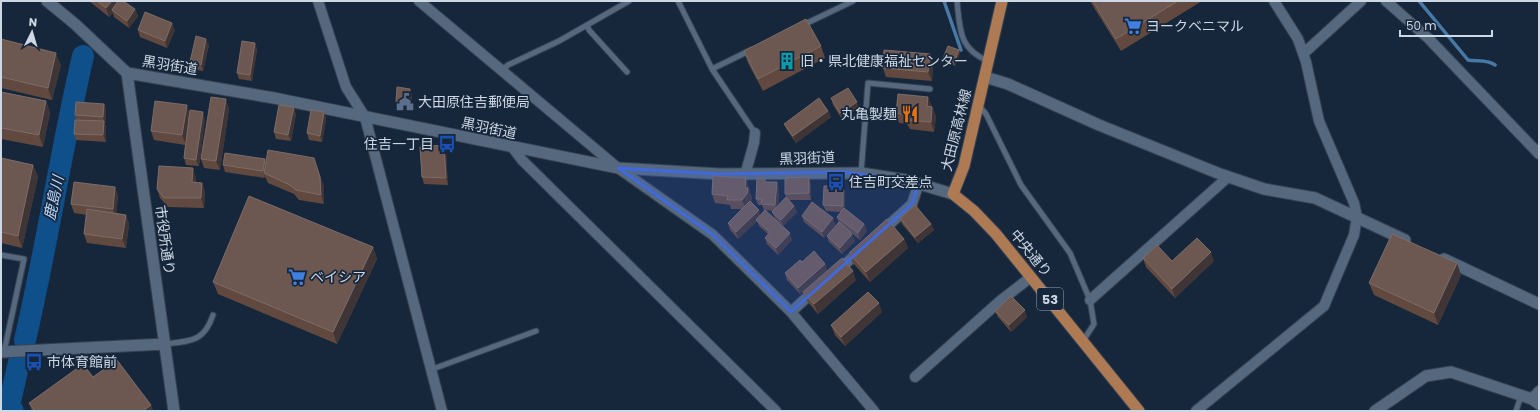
<svg xmlns="http://www.w3.org/2000/svg" width="1540" height="412" viewBox="0 0 1540 412" font-family="Poppins,'Noto Sans JP',sans-serif">
<rect width="100%" height="100%" fill="#17273b"/>
<g fill="none" stroke-linecap="round" stroke-linejoin="round">
<path stroke="#4878a5" stroke-width="3.5" d="M944,1L961,50
M1419,1L1468,60C1477,62 1486,59 1495,65"/>
<path stroke="#0f4f8a" stroke-width="22" d="M25,340C47,246 61,150 83,56
M13,411L9,406L19,362"/>
<g stroke="#374354" stroke-width="7">
<path id="service" d="M678,1L712,69L755,133
M957,1C960,30 959,49 988,61
M587,25L589,30L627,72
M803,25L853,1
M712,69L751,50
M502,70L508,65L559,41L629,1
M979,106L986,114L1021,185L1070,253L1090,300L1094,324L1083,341
M861,173L868,83L930,89
M1,255L24,259L4,352
M165,344C191,341 204,342 213,315
M430,370L536,331
M1516,411L1521,396"/>
</g>
<g stroke="#374354" stroke-width="12">
<path id="minor" d="M318,1L346,87L365,117L442,411
M419,1L618,168L713,235L791,312L874,411
M1386,1L1428,38L1539,154
M1303,54L1361,1
M513,148L522,160L776,411
M745,175L754,143L755,133
M881,232L912,204L919,183
M836,272L860,251
M1090,300L1228,177
M791,312L815,290
M915,377L1000,301L1031,277
M1532,399L1539,391
M1196,411L1324,306L1354,235L1357,217L1354,203L1319,121L1306,62L1298,39L1274,1"/>
</g>
<g stroke="#374354" stroke-width="13">
<path id="tertiary" d="M47,1L75,24L127,73L274,98L618,168L720,174L861,173L906,180L953,194
M127,73L174,411
M985,77L1008,84L1099,125L1220,174L1264,189L1315,198L1405,240
M1444,259L1539,304
M1,352L165,344
M1375,411L1426,376L1451,372L1532,399L1539,404"/>
</g>
<g stroke="#374354" stroke-width="13">
<path id="primary" d="M1002,1L964,166L953,194L974,211L996,234L1139,411"/>
</g>
<use href="#service" stroke="#55687e" stroke-width="5"/>
<use href="#minor" stroke="#55687e" stroke-width="10"/>
<use href="#tertiary" stroke="#55687e" stroke-width="11"/>
<use href="#primary" stroke="#ae7a53" stroke-width="11"/>
</g>
<path fill="#61493f" d="M89,1H123L135,9L138,16L129,28L114,17L113,13L109,17Z
M1090,1H1202L1121,51Z
M138,30H175L167,48L140,37Z
M1,39L61,65L52,100L1,88Z
M255,43L257,50L252,81L239,79L237,73Z
M209,45L203,71L192,69L190,62Z
M821,46L825,58L763,91L748,63L744,51Z
M959,50L960,53L955,66L944,61L943,58Z
M930,54L933,64L932,81L886,77L883,68Z
M1,92L46,101L50,113L43,147L1,139Z
M412,95L411,109L398,108L396,102Z
M831,98L859,108L842,119L833,105Z
M104,104L106,111L105,124L106,128V142L76,140L74,134L76,120L75,115Z
M932,107L936,116L934,132L910,129L907,124L899,123L896,113Z
M229,109L220,170L204,168L201,159Z
M828,111L831,117L796,143L787,130L784,124Z
M324,112L326,119L322,142L309,140L307,133Z
M189,113L205,118L199,166L186,165L184,158L185,145L154,140L151,131Z
M296,114L291,141L276,139L274,132Z
M444,145L446,152L448,185L424,184L422,177Z
M1,158L33,165L38,177L22,248L1,243Z
M265,159L266,163L317,168L324,187V204L299,200L294,194L268,183L265,176V178L225,172L223,165Z
M196,178V182L202,183L205,192L204,208L168,207L160,198L157,189Z
M811,184V200H789L794,206L797,212L783,226L775,218L772,212L773,211L766,210L792,240L778,255L767,244L765,238L768,234L759,226L757,221L738,239L730,230L728,223L742,209H731L730,205L715,203L712,194L749,188V190L752,198L751,202L760,215L765,210H764L762,205H758L756,199L779,189L778,206L787,199L785,194Z
M843,186L845,193V209L864,224L867,231L860,240L850,232L855,241L842,254L829,242L827,236L839,223L837,217L841,212L826,211L823,205Z
M115,187L118,196L116,213L126,215L129,224L126,248L87,243L84,234L87,215L74,213L71,204Z
M802,216L833,218L835,225L824,238L804,222Z
M900,218L931,224L934,230L918,243L902,224Z
M904,239L908,248L870,282L852,262L849,253Z
M373,247L377,259L337,344L218,294L213,282Z
M1143,258L1172,261H1214L1175,298L1146,267Z
M802,262L825,264L827,270L800,294L787,280L785,273Z
M1461,275L1438,325L1374,295L1369,283Z
M856,280L818,314L807,301L803,292Z
M995,311L1027,317L1011,332L998,317Z
M882,312L845,346L835,335L831,325Z
M93,377L151,405L153,411H32L29,403Z"/>
<path fill="#3f3536" d="M112,1H119L112,10L113,13L109,17L106,8Z
M135,9L138,16L129,28L127,21Z
M172,23L175,30L167,48L165,41Z
M206,39L209,45L203,71L201,65Z
M255,43L257,50L252,81L250,75Z
M959,50L960,53L955,66L954,63Z
M56,53L61,65L52,100L48,88Z
M930,54L933,64L932,81L928,72Z
M410,89L412,95L411,109L409,103Z
M928,97L932,106L931,116L927,106Z
M226,99L229,109L220,170L216,161Z
M46,101L50,113L43,147L39,135Z
M857,102L859,108L842,119L840,113Z
M104,104L106,111L105,124L103,117Z
M187,105L190,115L186,145L182,135Z
M294,107L296,114L291,141L288,135Z
M932,107L936,116L934,132L931,122Z
M828,111L831,117L796,143L793,136Z
M203,112L205,118L199,166L196,160Z
M324,112L326,119L322,142L320,136Z
M104,121L106,128V142L103,135Z
M444,145L446,152L448,185L446,178Z
M314,158L324,187V204L321,195Z
M265,159L267,165L264,173L265,176V178L263,171Z
M33,165L38,177L22,248L18,236Z
M193,168L196,178L195,191L192,182Z
M809,177L811,184V200L809,193Z
M746,178L752,198L751,203L746,209L742,200L745,188Z
M777,182L779,189L778,211L775,205Z
M202,183L205,192L204,208L201,198Z
M843,186L845,193V212L843,206Z
M115,187L118,196L116,218L113,209Z
M794,206L797,212L783,226L781,220Z
M759,210L761,217L756,220L757,221L738,239L736,232Z
M126,215L129,224L126,248L122,239Z
M833,218L835,225L824,238L822,232Z
M864,224L867,231L860,240L858,233Z
M931,224L934,230L918,243L915,237Z
M790,233L792,240L778,255L776,248Z
M852,234L855,241L842,254L840,248Z
M904,239L908,248L870,282L866,272Z
M373,247L377,259L337,344L333,332Z
M1211,252L1214,261L1175,298L1172,289Z
M1457,263L1461,275L1438,325L1434,313Z
M825,264L827,270L800,294L798,288Z
M853,271L856,280L818,314L814,304Z
M879,303L882,312L845,346L841,337Z
M1025,310L1027,317L1011,332L1009,325Z
M151,405L153,411H143Z"/>
<path fill="#6d5851" stroke="#7c6c68" d="M97,1H112L106,8Z
M118,1H123L135,9L127,21L112,10Z
M1093,1H1178L1116,39Z
M145,12L172,23L165,41L138,30Z
M806,19L821,46L758,79L744,51Z
M196,36L206,39L201,65L190,62Z
M1,39L56,53L48,88L1,77Z
M242,41L255,43L250,75L237,73Z
M948,46L959,50L954,63L943,58Z
M884,50L930,54L928,72L883,68Z
M397,87L410,89L409,103L396,102Z
M848,88L857,102L840,113L831,98Z
M1,92L46,101L39,135L1,128Z
M898,94L928,97L927,106L932,107L931,122L906,120L907,115L896,113Z
M211,97L226,99L216,161L201,159Z
M819,98L828,111L793,136L784,124Z
M155,101L187,105L182,135L151,131Z
M76,102L104,104L103,117L75,115Z
M279,105L294,107L288,135L274,132Z
M190,110L203,112L196,160L184,158Z
M311,110L324,112L320,136L307,133Z
M75,120L104,121L103,135L74,134Z
M444,145L446,178L422,177L420,147Z
M268,150L314,158L320,177L321,195L296,190L290,185L264,173Z
M225,153L265,159L263,171L223,165Z
M1,158L33,165L18,236L1,232Z
M159,166L193,168L192,182L202,183L201,198H164L157,189Z
M713,176L746,178L745,188H748L747,194L742,200H727L728,196L712,194Z
M809,177V193L785,194V178Z
M757,178L765,179V182H777L775,205L761,204L762,199H756Z
M74,182L115,187L113,209L71,204Z
M824,186H843V206L823,205Z
M249,196L373,247L333,332L213,282Z
M786,197L794,206L781,220L772,212Z
M750,201L759,210L736,232L728,223Z
M812,202L833,218L822,232L802,216Z
M915,205L931,224L915,237L900,218Z
M844,208L864,224L858,233L837,217Z
M87,209L126,215L122,239L84,234Z
M765,210L790,233L776,248L765,238L770,232L756,220Z
M887,219L904,239L866,272L849,253Z
M839,222L852,234L840,248L827,236Z
M1392,234L1457,263L1434,313L1369,283Z
M1197,238L1211,252L1172,289L1143,258L1157,245L1172,261Z
M814,251L825,264L798,288L785,273L800,260L802,262Z
M842,258L853,271L814,304L803,292Z
M868,292L879,303L841,337L831,325Z
M1011,296L1025,310L1009,325L995,311Z
M117,360L151,405L143,411H35L29,403L83,364L93,377Z"/>
<path fill="#406adb" fill-opacity="0.2" stroke="#406adb" stroke-width="3" stroke-linejoin="round" d="M618,168L720,174L846,172L919,183L912,204L791,312L713,235Z"/>
<defs>
<g id="supermarket-bare" transform="scale(1.38)"><path d="M-6-5.5h2.5l.6 2H6L4.5 2H-2.5L-4.4-4H-6ZM-1.5 3.2a1.3 1.3 0 1 0 .1 0ZM3 3.2a1.3 1.3 0 1 0 .1 0Z" fill="#3f7fe0" stroke="#17273b" stroke-width="2.5" paint-order="stroke"/></g>
<g id="building-bare" transform="scale(1.38)"><path d="M-4-6H4V6H1V3H-1V6H-4ZM-2.5-4.3h1.7v1.8h-1.7ZM.8-4.3h1.7v1.8H.8ZM-2.5-1h1.7V.8h-1.7ZM.8-1h1.7V.8H.8Z" fill="#0f9aa8" stroke="#17273b" stroke-width="2.5" paint-order="stroke"/></g>
<g id="civic-bare" transform="scale(1.38)"><path d="M-.6-6.5H3V-4.5H.6V-3L4-1V1h2V6H-6V1h2V-1L-.6-3ZM-1.2 2.5V6h2.4V2.5Z" fill="#5c6f8a" stroke="#17273b" stroke-width="2.5" paint-order="stroke"/></g>
<g id="restaurant-bare" transform="scale(1.38)"><path d="M-5-6h1v4h1v-4h1v4h1v-4h1v5L-1.5 .5V6h-2V.5L-5-1ZM5-6V6H3V1.5H1.5Q1.5-4 5-6Z" fill="#e8710a" stroke="#17273b" stroke-width="2.5" paint-order="stroke"/></g>
<g id="bus-bare" transform="scale(1.38)"><path d="M-5-6H5V4H4V6H2V4H-2V6H-4V4H-5ZM-3.5-4V0h7V-4ZM-3.5 1.2v1.5H-2V1.2ZM2 1.2v1.5H3.5V1.2Z" fill="#1a4fb4" stroke="#17273b" stroke-width="2.5" paint-order="stroke"/></g>
</defs>
<g fill-rule="evenodd">
<use href="#supermarket-bare" x="1133" y="26"/>
<use href="#building-bare" x="787" y="61"/>
<use href="#civic-bare" x="405" y="102"/>
<use href="#restaurant-bare" x="910" y="114"/>
<use href="#bus-bare" x="447" y="144"/>
<use href="#bus-bare" x="836" y="182"/>
<use href="#supermarket-bare" x="297" y="277"/>
<use href="#bus-bare" x="34" y="362"/>
</g>
<g text-anchor="middle" stroke-width="3.5" stroke-linejoin="round" paint-order="stroke">
<rect fill="#17273b" stroke="#97a3b2" stroke-width="1" x="1037" y="288" width="26" height="22" rx="3"/>
<g font-size="13" font-weight="bold" fill="#ced8e5">
<text x="1050" y="304">53</text>
</g>
<g font-size="14" fill="#ced8e5" stroke="#17273b" text-anchor="start">
<text x="1146" y="31">ヨークベニマル</text>
<text x="800" y="66">旧・県北健康福祉センター</text>
<text x="418" y="107">大田原住吉郵便局</text>
<text x="897" y="119" text-anchor="end">丸亀製麺</text>
<text x="434" y="149" text-anchor="end">住吉一丁目</text>
<text x="849" y="187">住吉町交差点</text>
<text x="310" y="282">ベイシア</text>
<text x="47" y="367">市体育館前</text>
</g>
<g font-size="14" fill="#ced8e5" stroke="#17273b">
<text transform="translate(170 65) rotate(9)" y="5">黒羽街道</text>
<text transform="translate(489 128) rotate(12)" y="5">黒羽街道</text>
<text transform="translate(956 130) rotate(-76)" y="5">大田原高林線</text>
<text transform="translate(807 158) rotate(-2)" y="5">黒羽街道</text>
<text transform="translate(165 240) rotate(82)" y="5">市役所通り</text>
<text transform="translate(1031 253) rotate(51)" y="5">中央通り</text>
</g>
<g font-size="15" font-style="italic" fill="#bad8fb" stroke="#17273b">
<text transform="translate(54 198) rotate(-78)" y="5">鹿島川</text>
</g>
</g>
<rect width="1540" height="412" fill="none" stroke="#ced8e5" stroke-width="4"/>
<g transform="translate(32 32) rotate(5)" stroke="#17273b" stroke-width="3" paint-order="stroke">
<path d="M0-3L7 15L0 10L-7 15Z" fill="#ced8e5"/>
<text y="-6" font-size="11" font-weight="bold" text-anchor="middle" fill="#ced8e5">N</text>
</g>
<path d="M1400 30v6h92v-6" fill="none" stroke="#ced8e5" stroke-width="2"/>
<text x="1406" y="30" font-size="12" fill="#ced8e5" stroke="#17273b" stroke-width="3" paint-order="stroke">50 m</text>
</svg>
